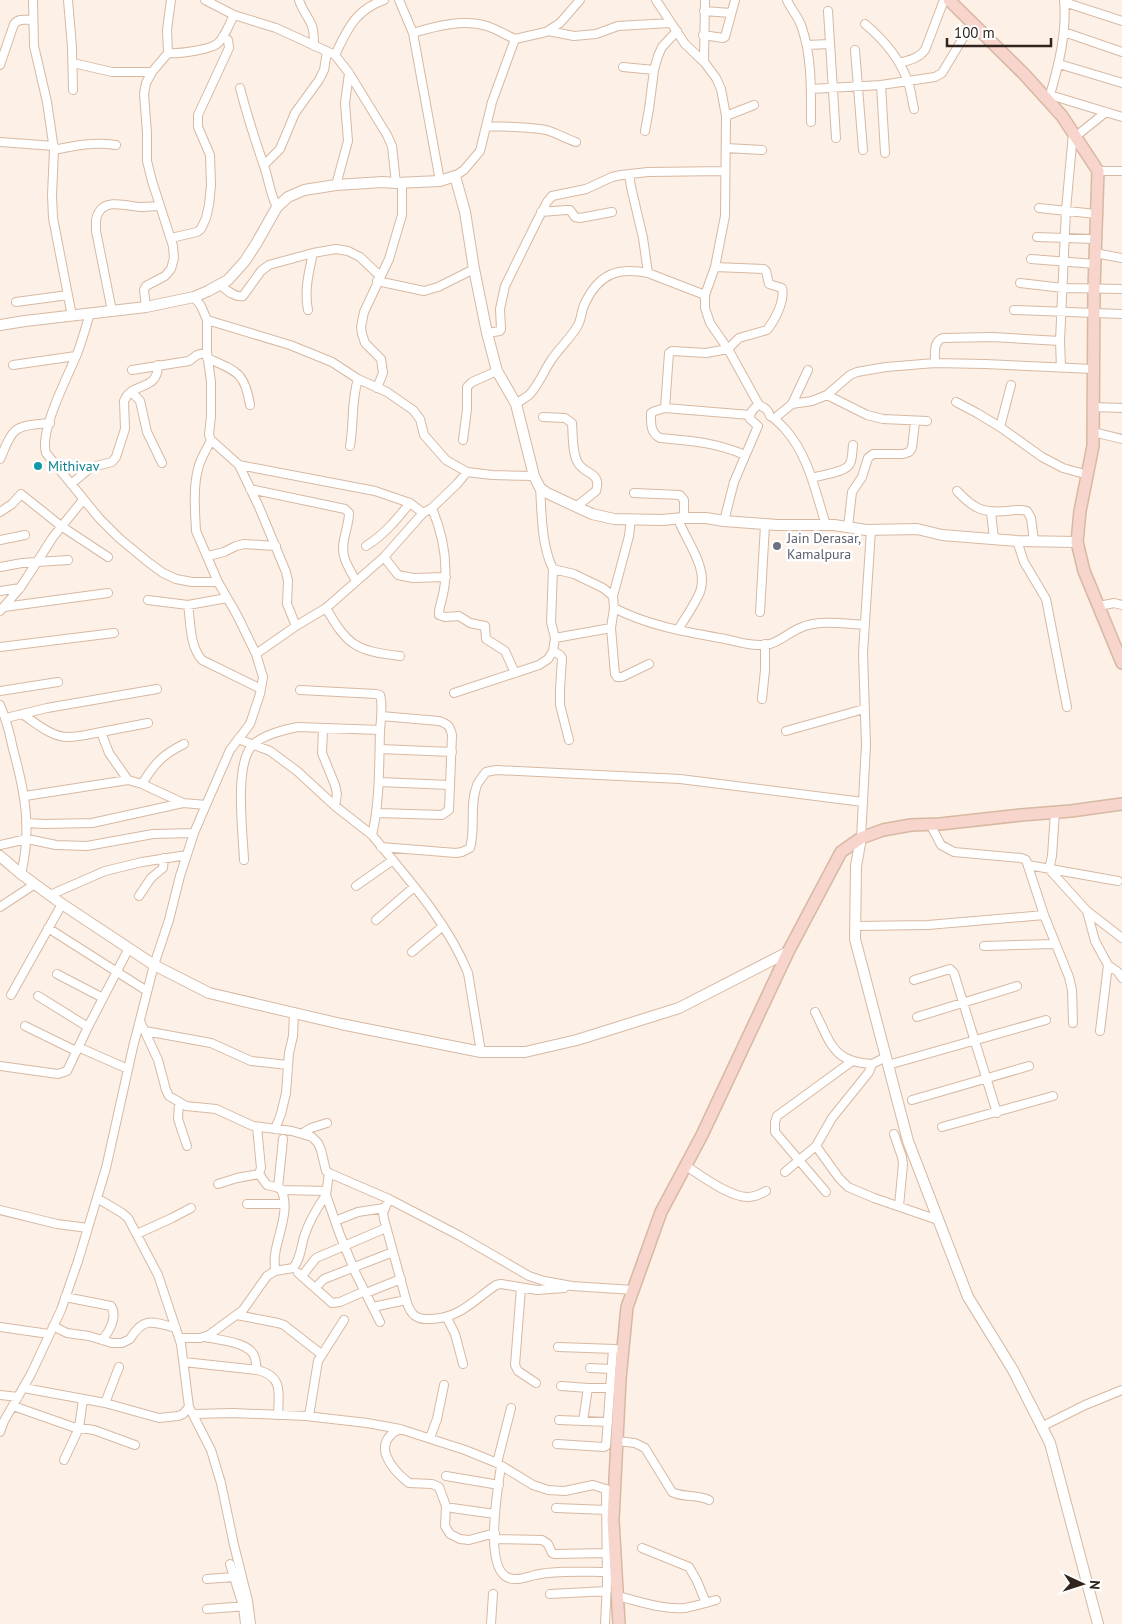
<svg xmlns="http://www.w3.org/2000/svg" width="1122" height="1624" viewBox="0 0 1122 1624" font-family="'PT Sans',sans-serif">
<rect width="100%" height="100%" fill="#fdf0e7"/>
<g fill="none" stroke-linecap="round" stroke-linejoin="round">
<g stroke="#d7b9a2" stroke-width="10">
<path id="minor" d="M33,0L34,46L47,102L54,150L52,195L53,218L72,316
M68,0L72,47L73,90
M205,0L234,15L276,28L335,55L349,73L387,135L392,146L396,183
M299,0C302,10 308,16 312,26C314,32 314,39 314,46
M399,0L413,33L440,181
M656,0L685,44L705,63L716,78L721,89L726,116L725,216L715,267L705,295V308L710,323L728,349L759,405C753,408 750,412 750,419L758,426L734,482L724,521
M787,0C791,10 799,17 802,28C812,57 811,91 811,122
M1064,2L1122,21
M704,11L731,13
M828,11L836,138
M865,24C883,39 900,59 908,82C911,90 912,100 914,109
M548,31L574,36L596,34L618,26L670,23
M1064,32L1122,52
M413,33C436,26 463,19 487,26C496,29 506,35 515,39
M703,35L723,38L725,37L735,0
M807,45L830,44
M855,50L863,150
M168,53L167,30L171,0
M335,55C347,30 355,10 384,0
M704,62L705,0
M73,63L112,72H152
M899,63C909,60 918,59 925,50L944,0
M1059,64L1122,83
M0,65L14,24C19,18 25,20 32,20
M623,67L654,70
M881,85L885,153
M240,88C247,115 255,140 264,166C269,180 270,194 277,207
M811,89L881,85L935,77L942,73L972,23
M1050,95C1059,64 1067,32 1064,0
M1048,98L1050,95L1122,117
M726,116L754,105
M486,126C506,127 527,126 546,130C557,133 566,139 576,142
M645,131L649,109L654,70L658,56L662,47L677,31
M1075,137L1106,112
M0,142L54,146
M726,148L762,150
M54,150C77,145 93,142 116,145
M264,165L280,149L295,113L319,80L324,70L327,52
M1098,171H1122
M629,174L631,187L643,238L648,273
M455,176L464,170L480,151L492,102L515,39L546,32L560,23L580,0
M336,185L348,141L345,103L349,73
M1039,208L1096,214
M541,212L566,210H570L575,217L580,218L612,212
M1037,237L1095,239
M171,238L197,232L201,229L206,218L209,205L211,185L210,155L198,127V115L229,48L228,40L223,36
M1095,253L1122,258
M1031,259L1095,264
M715,267L764,269L766,271L769,284L782,288C785,301 775,320 767,330L739,338L728,349L706,353L672,351L669,353L665,408L750,415
M377,281L424,291L438,287L474,269
M1020,283L1063,288L1122,289
M220,285C226,289 234,298 243,296L261,271L269,265L313,253L336,249L348,251L360,257L380,276
M194,297L201,306L207,320L290,345L332,362L358,379L387,392L413,410L420,419L424,435L446,460L467,472L492,475L534,476
M16,302L68,295
M146,307L144,290L146,286L165,276L171,269L174,258L173,246L152,181L147,161V133L144,94L146,83L152,72L168,53C177,54 211,50 218,43C225,37 229,24 234,15
M308,310C304,290 309,272 313,253
M1014,310L1122,314
M112,311L96,231C96,224 95,217 99,212C106,199 128,206 140,207C146,207 153,206 159,206
M90,313C86,327 82,341 77,354C68,376 39,431 46,453L99,518L119,538L148,562L163,573L176,579L192,582H218L237,615L256,654
M207,320V352L211,382V416L209,435L211,440L239,465L259,507L286,572L288,581L287,604L296,626
M487,333L500,331L501,329L500,309L505,286L538,219L547,202L552,196L586,189L612,177L621,175L648,172L725,171
M207,358C236,371 245,372 250,405
M935,363C935,354 933,341 943,338L992,337L1060,341
M13,365L76,356
M1061,368L1060,341L1066,210L1073,133
M132,370L189,361L197,355L207,352
M377,388L383,373L381,359L365,343L362,334L361,327L364,312L389,259L402,215V183
M132,392L140,401L147,432L162,463
M827,395L867,415L883,419L927,421
M956,402L977,413L1000,427L1042,457L1063,468L1088,475
M516,404C520,401 525,398 529,395C539,385 544,370 552,359C560,347 571,338 578,325C582,318 581,310 585,303C599,274 617,267 648,273L705,295
M792,404L808,370
M759,405C765,408 768,409 770,416C776,419 780,424 785,429C809,456 815,491 826,525
M1093,407L1122,408
M665,408L655,411L651,413C651,423 650,433 660,438C692,441 714,442 745,455
M543,417L565,418L572,423C573,435 572,453 578,463C585,475 602,472 596,491L577,506
M775,418L792,404L812,401L827,395L850,375L857,372L886,367L935,363L985,364L1093,369
M1000,427L1011,385
M1093,432L1122,439
M211,440C207,449 200,459 198,469C193,488 195,511 196,531L218,582
M463,440L467,409V387L472,382L497,371
M350,446C354,423 351,401 358,379
M0,459C4,451 8,437 15,431C22,424 40,424 50,423
M239,465L375,491L410,503L423,513
M812,478C821,475 845,472 849,465C853,460 852,451 853,445
M71,484L88,470L96,466L112,462L116,457L125,429L124,401C132,381 158,392 158,365
M540,488C542,515 541,544 553,569L574,574L603,588L613,596L614,608C649,626 686,632 725,639C740,642 754,647 770,644C780,641 790,632 800,628C818,619 846,624 865,625
M250,489L345,509L349,513C349,527 340,543 344,556C346,565 352,573 356,581
M957,491C974,509 982,513 1007,511C1014,510 1020,509 1027,511L1031,518L1034,541
M634,493L680,495L684,500V518
M432,508C441,530 447,556 445,580C445,590 441,601 439,611V615L445,617L459,616L470,623L485,626L486,639L505,651L515,673
M0,512L12,504L21,494L61,526L108,557
M991,512L994,539
M678,519C686,541 709,568 700,592C694,606 685,618 678,630
M848,527L852,492L862,477L868,458L873,454H903L909,452L912,448L915,422
M0,540L25,535
M1017,541L1024,562L1046,599L1067,707
M366,546C384,535 397,519 410,503
M208,556L224,552L236,546L244,544L276,546
M384,557L398,575L413,578L446,577
M68,560L37,562L53,537L83,500
M0,567L22,563L37,562L20,588L0,611
M0,591L20,588
M613,596L629,536L631,519
M148,600L188,605L227,598
M188,605C191,623 189,645 202,660L261,689
M1099,606L1114,603L1122,605
M4,607L108,593
M326,608C348,646 356,651 400,656
M614,608L611,628L615,674L617,677H622L649,664
M760,612L765,525
M555,638L611,628
M0,647L114,633
M553,651L560,655L562,658L560,690V705L569,740
M300,690L376,694L380,695C383,705 381,720 380,730C379,765 380,801 372,835C407,878 447,921 468,973L481,1052
M0,691L58,682
M454,693L539,665L548,659L553,651L555,638L551,622L553,569
M762,699L765,670V644
M0,705C6,719 10,734 13,749C25,792 32,830 21,874
M22,714C36,723 51,737 68,737C79,737 90,734 101,732L109,753L128,780L142,784L183,803L206,805
M6,718L47,708L157,689
M323,729L322,753L335,785L337,794L335,806
M786,731L864,709
M101,732L148,723
M238,739L270,751L297,771L335,806L372,835
M380,749L452,752
M379,782L450,785
M142,784C155,763 162,755 184,744
M25,796L128,780
M1055,812L1052,856L1049,869L1087,911L1122,938
M378,813L442,815L449,810L452,735C450,726 448,724 439,721L381,716
M26,823L45,824L92,823L183,803
M930,824L941,845L954,852L1021,858L1026,860L1044,915L1069,977L1072,990L1073,1023
M861,838L866,745L863,653L871,530
M0,845L27,839L56,845L87,846L153,834L194,833
M381,847L456,853L462,852L470,848C476,828 469,805 477,785C479,781 483,776 486,772L496,770L680,779L863,802
M244,860C243,834 234,765 252,746C260,736 285,729 298,727L380,730
M1028,865L1118,881
M356,886L393,860
M50,895L105,871L142,862L187,855
M139,896L151,878L163,868L164,858
M0,907L35,884
M1087,911L1095,941L1108,965L1100,1031
M376,920L414,887
M855,926L928,925L1044,915
M48,928L147,991
M984,946L1055,944
M412,952L443,926
M1108,965L1118,972L1122,978
M57,974L103,998
M914,980L950,969L954,973L997,1113
M11,995L62,904
M38,996L88,1027
M815,1012C831,1043 832,1062 872,1064
M917,1017L1017,986
M140,1021L158,1060L166,1090L169,1096L186,1106L216,1109L253,1126L292,1131L312,1137L318,1143L321,1150L326,1171L329,1173L389,1199L460,1236L529,1276L544,1281L572,1286L633,1290
M25,1026L76,1051
M145,1031L211,1043L251,1061L288,1065
M78,1047L128,1069
M888,1065L1046,1020
M0,1066L58,1074L67,1071L88,1027L129,948
M912,1100L1029,1066
M179,1103L178,1119L187,1146
M942,1127L1053,1096
M275,1129L281,1114L286,1093L289,1053L293,1036L294,1013
M303,1133L311,1128L327,1123
M894,1134L902,1157L903,1164L899,1206
M816,1146L832,1118L869,1072L872,1064L886,1057
M686,1166C702,1176 728,1196 747,1197C754,1197 761,1194 766,1191
M785,1172L816,1146L839,1178L848,1187L874,1198L938,1220
M329,1173L326,1195L340,1235L356,1274L380,1322
M259,1174L267,1185L280,1188C292,1207 277,1236 275,1255C274,1260 275,1266 275,1271
M218,1184L237,1178L259,1174L261,1168L257,1127
M278,1188L283,1139
M282,1190L326,1191
M826,1192L775,1132V1122L777,1116L851,1062
M97,1198L122,1213L128,1218L158,1275L181,1344L189,1407L211,1450L221,1483L234,1545L248,1601L251,1624
M389,1199L383,1213L384,1219L407,1303C411,1315 417,1320 430,1319C459,1319 474,1300 496,1285L501,1284L537,1290L564,1288
M247,1204H284
M0,1210L57,1224L88,1228
M335,1221L358,1212L384,1208
M137,1234L172,1218L191,1208
M298,1273L332,1303L340,1302L365,1291
M302,1276L316,1258L386,1228
M315,1288L324,1279L393,1252
M521,1288L515,1365L518,1371L536,1383
M366,1293L401,1279
M65,1297L111,1306C118,1317 109,1332 102,1340
M373,1307L406,1300
M237,1315L278,1323L284,1325L321,1354
M447,1318L455,1334L463,1364
M53,1326L67,1333L89,1336L112,1343H122L130,1339C144,1316 153,1322 176,1328
M0,1327L49,1334
M205,1337C219,1340 251,1342 255,1358C256,1361 256,1366 257,1370
M179,1338H200L209,1335L243,1310L267,1276L275,1271L293,1268C301,1259 301,1245 305,1234C310,1219 317,1208 326,1195
M558,1347L615,1349
M184,1362L257,1370C283,1376 279,1392 278,1415
M590,1368L611,1369
M561,1386L588,1388
M24,1388L105,1403L159,1418L178,1416L183,1414L189,1407
M0,1395L18,1397
M105,1403L119,1367
M13,1406L73,1427L94,1430L135,1445
M193,1414L233,1413L306,1416L367,1423L400,1429L465,1450L497,1463L533,1485L548,1490L565,1491L593,1485L615,1492
M309,1416L318,1361L344,1320
M559,1420L608,1422
M583,1421L588,1388H610
M1041,1427L1085,1405L1122,1390
M400,1429C370,1443 391,1469 409,1483L432,1484L439,1487L446,1506L445,1526L450,1534L460,1539L469,1540L495,1533
M0,1432L4,1421L31,1374L61,1310L78,1261L106,1168L133,1047L154,965L169,920L180,876L194,833L206,805L230,750L250,724L260,694L263,677L256,654L296,626L326,608L384,557L423,513L432,508L457,484L467,472
M430,1438L437,1419L444,1385
M617,1441L635,1443L645,1448L672,1492C683,1498 697,1494 709,1500
M557,1444L604,1447L606,1446L613,1349
M64,1460L79,1428L83,1399
M497,1463L511,1408
M501,1466C498,1487 483,1570 509,1578C517,1581 527,1577 535,1575C558,1570 584,1572 608,1572
M446,1476L499,1485
M452,1508L495,1514
M556,1508L607,1510
M495,1539L542,1540L548,1544L552,1553L555,1554L607,1553
M642,1548L689,1567L697,1581L706,1603
M230,1564L243,1606L245,1624
M207,1579L234,1577
M550,1594L607,1591
M617,1596C639,1601 662,1610 685,1608C695,1606 706,1603 716,1600
M207,1609L247,1606
M491,1624L493,1594
M605,1624L607,1583L606,1489"/>
</g>
<g stroke="#d7b9a2" stroke-width="12">
<path id="tertiary" d="M0,325L25,321L146,307L194,297L208,291L228,280L245,261L256,244L277,207L288,197L304,190L336,185L383,182L396,183L440,181L455,176L465,212L474,269L487,333L497,371L516,404L534,476L540,488L547,493L592,514L614,519L662,520L684,518H706L724,521L777,525H834L866,530L917,529L942,535L1017,541L1077,542
M861,838L856,866L855,939L908,1141L968,1297L1013,1370L1050,1443L1098,1624
M0,856L21,874L62,904L154,965L209,993L341,1024L481,1052H525L577,1040L679,1008L788,952"/>
</g>
<g stroke="#d7b9a2" stroke-width="14">
<path id="secondary" d="M949,0L1024,74L1062,116L1098,171L1094,289L1093,446L1080,511L1077,542L1084,571L1122,663
M619,1624L613,1520L620,1379L627,1307L661,1212L702,1135L788,952L841,852L861,838L883,830L911,825L940,824L1021,815L1071,811L1122,804"/>
</g>
<use href="#minor" stroke="#fff" stroke-width="8"/>
<use href="#tertiary" stroke="#fff" stroke-width="10"/>
<use href="#secondary" stroke="#f7d4cc" stroke-width="11"/>
</g>
<circle fill="#0f9aa8" stroke="#fff" stroke-width="2" cx="38" cy="466" r="5"/>
<circle fill="#6b7280" stroke="#fff" stroke-width="2" cx="777" cy="546" r="5"/>
<g text-anchor="middle" stroke-width="5" stroke-linejoin="round" paint-order="stroke">
<g font-size="14" fill="#0d838f" stroke="#fff" text-anchor="start">
<text x="48" y="471">Mithivav</text>
</g>
<g font-size="14" fill="#5b616d" stroke="#fff" text-anchor="start">
<text x="787" y="543">Jain Derasar,<tspan x="787" dy="16">Kamalpura</tspan></text>
</g>
</g>
<g transform="translate(1082 1584) rotate(94)" stroke="#ffffff" stroke-width="4" paint-order="stroke">
<path d="M0-4L9 19L0 12L-9 19Z" fill="#30241c"/>
<text y="-8" font-size="14" font-weight="bold" text-anchor="middle" fill="#30241c">N</text>
</g>
<path d="M947 38v8h104v-8" fill="none" stroke="#30241c" stroke-width="2.5"/>
<text x="954" y="38" font-size="15" fill="#30241c" stroke="#ffffff" stroke-width="4" paint-order="stroke">100 m</text>
</svg>
